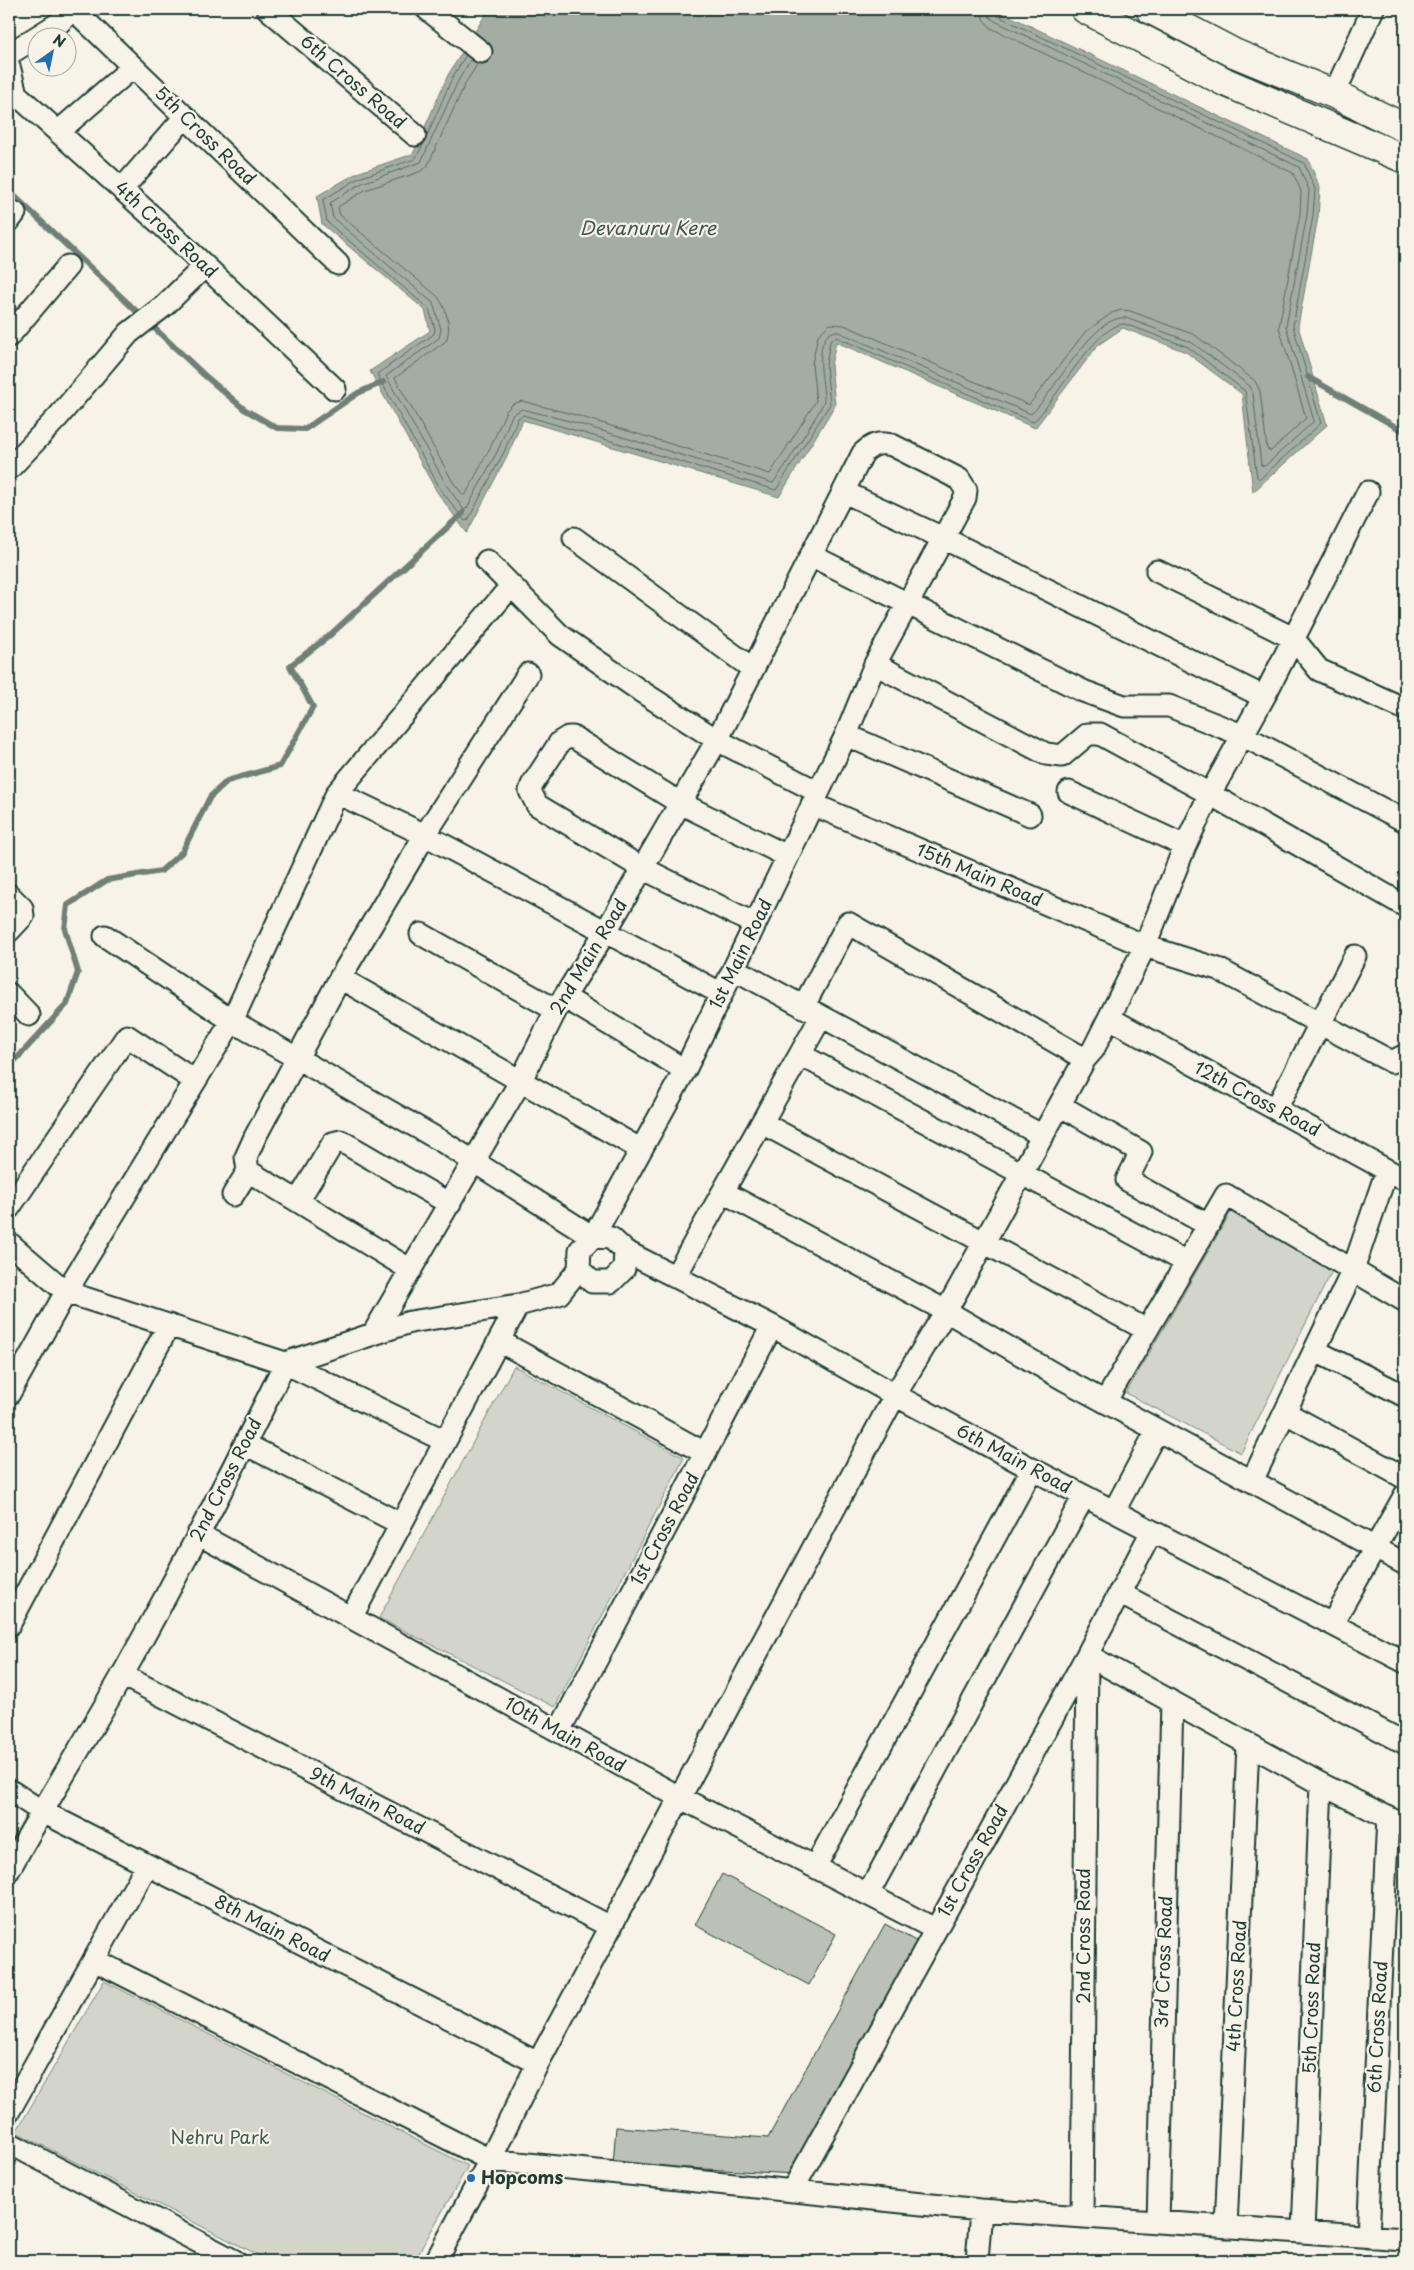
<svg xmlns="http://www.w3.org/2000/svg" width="1414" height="2270" viewBox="0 0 1414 2270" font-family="'Playpen Sans',sans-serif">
<rect width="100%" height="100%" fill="#f7f3e8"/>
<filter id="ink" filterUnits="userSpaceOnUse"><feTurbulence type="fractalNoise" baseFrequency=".02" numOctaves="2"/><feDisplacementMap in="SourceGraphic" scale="10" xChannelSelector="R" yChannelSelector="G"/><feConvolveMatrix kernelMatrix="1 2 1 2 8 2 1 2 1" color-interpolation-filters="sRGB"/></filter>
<g filter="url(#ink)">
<path fill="#d3d5ca" stroke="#79897f" d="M1231,1212L1332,1271L1241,1453L1126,1393Z
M514,1366L684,1458L555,1707L379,1618Z
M104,1981L468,2166L414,2261H270L16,2132Z"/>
<path fill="#a4ada3" stroke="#6f8077" d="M489,9H995L1308,159L1320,188L1318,217L1298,326L1327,425L1253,492L1242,394L1186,352L1123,328L1098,345L1035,428L836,342L831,365L835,405L779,497L523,420L508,454L467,533L437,492L370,371L430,331L425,310L322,224L317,196L357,173L413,154L448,75Z"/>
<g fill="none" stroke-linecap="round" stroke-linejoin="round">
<path stroke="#546a60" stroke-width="1" d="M471,59L458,81L421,162L362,183L330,203L333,218L433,303L441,329L439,338L386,376L447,486L464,510L467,508L498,450L512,415L522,409L573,422L773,483C780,475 823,407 824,401C825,384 810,336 836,331L1031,414C1053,395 1094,313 1126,318L1191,342L1250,386L1253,393L1261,465L1265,466L1314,421L1286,326L1307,215L1309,190L1299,167L995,21L989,16L988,9
M478,63L465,84L427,167L419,172L365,190L338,207L340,215L437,296C446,306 452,328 446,341L395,378L453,482L463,495L466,494L491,446L506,411L513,404L522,401L575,415L770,474L816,401L812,364L818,335L830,324L844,325L1029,405L1085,332L1112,313L1121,310L1130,311L1195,335L1255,381L1260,391L1267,449L1271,451L1306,418L1279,327L1300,214L1301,191L1293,173L991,28L983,19L981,9
M427,136L452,78L466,55
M424,143L415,159L359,178L323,200L327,222L429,309L435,329L434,334L377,374L441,490L465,521L468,520L504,452L518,418L523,415L776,490L830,404L826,365L830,341L836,337L1033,422C1055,403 1095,324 1125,324L1188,347L1245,391L1257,477L1260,479L1321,423L1293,326L1313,216L1315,189L1304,163L998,16L994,9"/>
<path stroke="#6f8077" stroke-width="6" d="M9,191L203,374L244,409L277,428L305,429L358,393L383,382
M1308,377L1405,432
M9,1067L67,1004L78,972L65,929L68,905L107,880L161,871L182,852L210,797L227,781L280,766L313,707L290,666L329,636L463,513"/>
</g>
<path fill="#bbc1b6" stroke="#1f3d34" d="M722,1874L836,1934L809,1985L695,1925Z
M885,1924L921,1944L795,2174L613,2164L616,2127L768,2138Z"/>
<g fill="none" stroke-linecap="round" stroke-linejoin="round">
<g stroke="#1f3d34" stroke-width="25">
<path id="street" d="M73,9L338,264
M268,9L415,135
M427,9L481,52
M9,54L59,23L73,9
M9,66L16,94L165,228L335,389
M1334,94L1373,9
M58,132L133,67
M122,189L185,117
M9,221L15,213
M9,336L68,266
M9,469L58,417L129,333L164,306L205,266
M844,492L943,538L1264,697
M574,538L753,669
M812,556L1083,691L1124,706H1169L1242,735L1405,821
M487,561L560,635L642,692L717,740L818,792
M1157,571L1293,638L1319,670L1405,709
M875,664L1046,754L1062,756L1088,734H1100L1210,794L1405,906
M846,735L1030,815
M1069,792L1185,846
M337,793L425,835L722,994
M812,804L1145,946L1218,969L1392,1062L1405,1055
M9,895L22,908L23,916L9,931
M755,924L642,868L537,805L530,791L532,785L560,742L568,737H573L680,803L787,856
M421,934L556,1010
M105,936L232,1021L443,1142L593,1237L685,1070L846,735L875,664L965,498L966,490L959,479L892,445C879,442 873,444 863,453L717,740L606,931L556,1010L520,1082L373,1334
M734,969L1043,1136
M340,978L640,1149
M9,994L29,1015
M564,997L685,1070
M803,1007L848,923L1085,1059
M1109,1018L1405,1180
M801,1055L1186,1262
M1061,1106L1141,1152L1127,1180L1208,1225
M1276,1109L1355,956
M762,1123L1147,1330
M248,1171L411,1270
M723,1192L946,1311L1063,1379L1405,1564
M233,1195L248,1171L246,1157L255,1137L340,978L425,835L528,674
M298,1201L333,1143L341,1141L450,1204
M9,1208L127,1036L195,1081
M593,1237L611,1238L625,1251L624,1269L611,1282H592L579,1269L580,1250Z
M9,1243L66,1292L285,1363L445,1441
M625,1251L772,1326L895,1395L1032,1469L1405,1662
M675,1277L821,1017
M499,1341L705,1453
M1316,1351L1405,1396
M9,1394L66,1292L232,1021L337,793L511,586
M1105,1402L1226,1195L1405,1301
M1286,1413L1405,1478
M245,1444L401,1524
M1252,1481L1353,1270L1387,1170
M1114,1511L1157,1430
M198,1534L681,1798L935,1929
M1119,1593L1405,1743
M351,1618L518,1305
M1332,1624L1405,1495
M9,1625L169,1325
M122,1675L611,1927
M559,1731L772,1326
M9,1790L41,1811L538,2063
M815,1867L1032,1469
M9,1870C45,1804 86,1740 123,1674C180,1572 234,1468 285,1363L410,1322L518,1305L559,1294L579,1269
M868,1894L1084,1496
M94,1960L490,2160L981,2210L1405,2239
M9,2111L147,1865
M9,2143L235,2261
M792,2191L1087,1655L1152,1531
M1082,2217L1087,1655L1321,1784L1405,1826
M1158,2222L1172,1702
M1226,2227L1248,1745
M1303,2232L1321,1784
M1368,2237L1388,1817
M436,2261L490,2160L538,2063L895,1395L946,1311L1085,1059L1093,1050L1145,946L1185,846L1210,794L1264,697L1368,492
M977,2261L981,2210"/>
</g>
<g stroke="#1f3d34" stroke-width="31">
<path id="secondary" d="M1085,9L1225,82L1405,159
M1150,9L1234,53L1334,94L1405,128"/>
</g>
<use href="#street" stroke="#f7f3e8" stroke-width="21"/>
<use href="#secondary" stroke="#f7f3e8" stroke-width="28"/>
</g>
</g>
<circle fill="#1f6fb2" stroke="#f7f3e8" stroke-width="2" cx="471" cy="2178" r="5"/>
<g text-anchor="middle" stroke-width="4.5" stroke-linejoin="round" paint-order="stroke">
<g font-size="18" fill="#1f3d34" stroke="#f7f3e8">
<text transform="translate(353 82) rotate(41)" y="6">6th Cross Road</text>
<text transform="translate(205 136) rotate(44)" y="6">5th Cross Road</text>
<text transform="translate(166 230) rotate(43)" y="6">4th Cross Road</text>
<text transform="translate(979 875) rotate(23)" y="6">15th Main Road</text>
<text transform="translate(741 954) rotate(-64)" y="6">1st Main Road</text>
<text transform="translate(589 957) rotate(-59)" y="6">2nd Main Road</text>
<text transform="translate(1257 1099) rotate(28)" y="6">12th Cross Road</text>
<text transform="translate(1014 1459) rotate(28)" y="6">6th Main Road</text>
<text transform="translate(226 1480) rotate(-63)" y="6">2nd Cross Road</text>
<text transform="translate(665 1529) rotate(-62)" y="6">1st Cross Road</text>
<text transform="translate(565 1735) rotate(29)" y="6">10th Main Road</text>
<text transform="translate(367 1801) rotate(27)" y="6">9th Main Road</text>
<text transform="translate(973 1861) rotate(-61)" y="6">1st Cross Road</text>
<text transform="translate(272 1929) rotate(27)" y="6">8th Main Road</text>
<text transform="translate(1084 1936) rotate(-90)" y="6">2nd Cross Road</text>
<text transform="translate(1164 1962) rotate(-88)" y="6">3rd Cross Road</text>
<text transform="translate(1237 1986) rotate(-87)" y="6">4th Cross Road</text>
<text transform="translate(1312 2008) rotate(-88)" y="6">5th Cross Road</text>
<text transform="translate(1378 2027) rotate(-87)" y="6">6th Cross Road</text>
</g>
<g font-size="18" fill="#435b52" stroke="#f7f3e8">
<text x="220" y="2144">Nehru Park</text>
</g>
<g font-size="18" font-weight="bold" fill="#1f3d34" stroke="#f7f3e8" text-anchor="start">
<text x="481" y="2184">Hopcoms</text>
</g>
<g font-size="19" font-style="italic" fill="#405950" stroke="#f7f3e8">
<text x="648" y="235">Devanuru Kere</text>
</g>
</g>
<rect width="1414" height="2270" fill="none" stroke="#f7f3e8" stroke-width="30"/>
<rect x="15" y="15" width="1384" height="2240" fill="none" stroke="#1f3d34" stroke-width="2" filter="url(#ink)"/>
<g transform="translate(52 52) rotate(33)"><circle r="24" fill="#f7f3e8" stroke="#a1aaa0"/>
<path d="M0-4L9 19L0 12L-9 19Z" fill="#1f6fb2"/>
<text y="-8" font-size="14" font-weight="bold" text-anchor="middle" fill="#1f3d34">N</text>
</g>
</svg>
